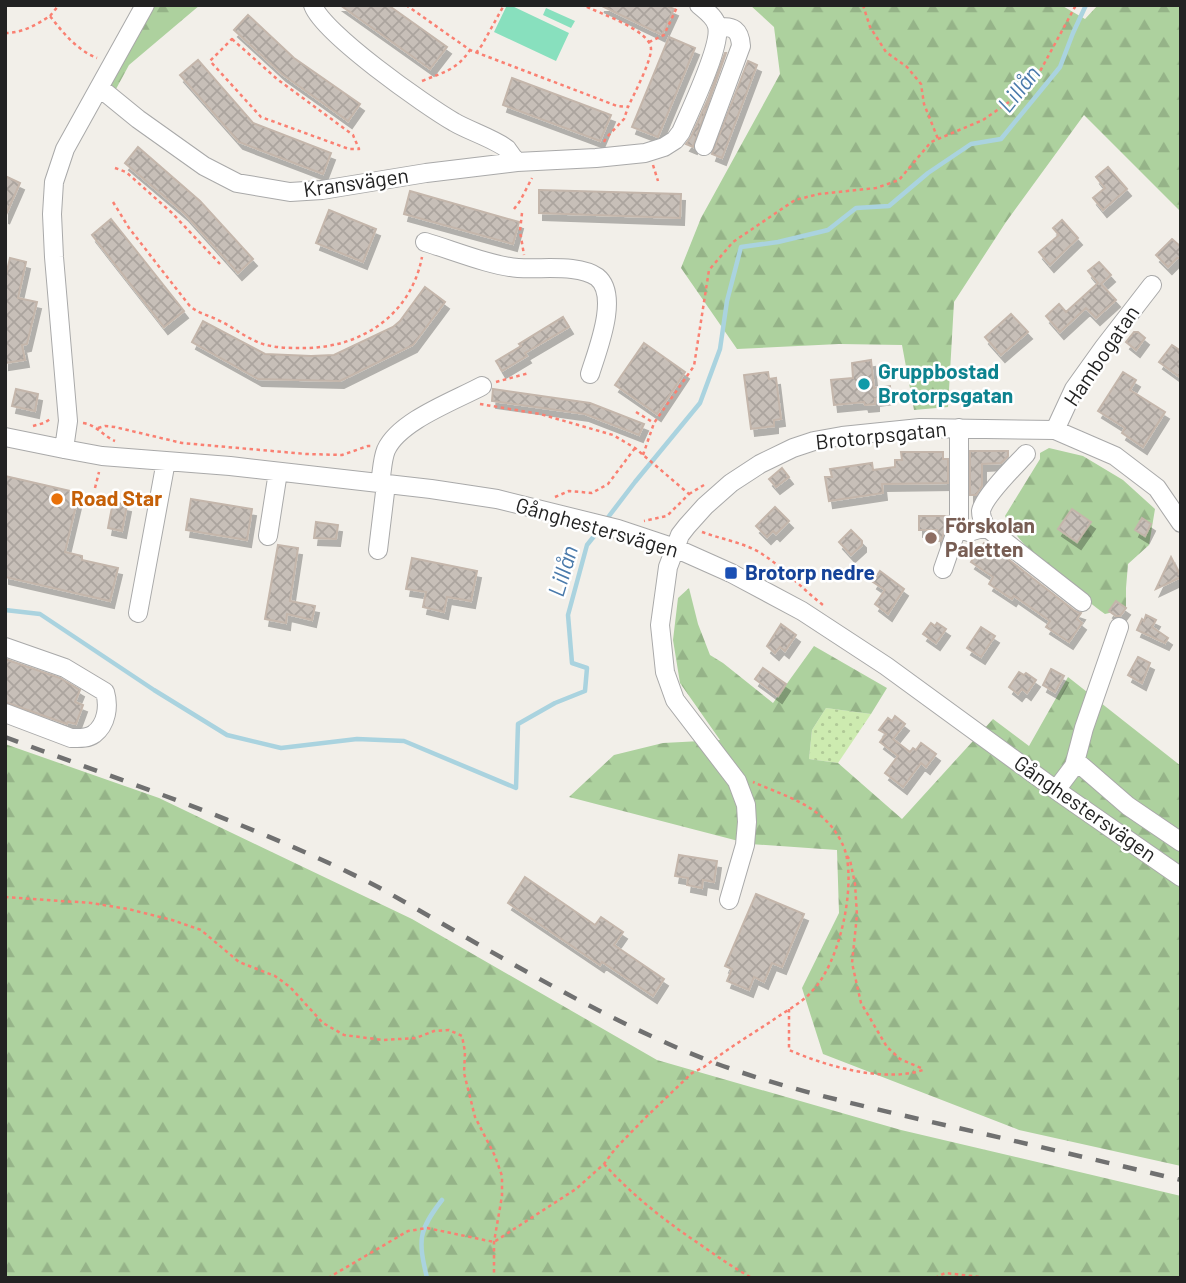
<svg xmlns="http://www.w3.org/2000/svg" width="1186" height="1283" viewBox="0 0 1186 1283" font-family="Barlow,sans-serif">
<defs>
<pattern id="grass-dots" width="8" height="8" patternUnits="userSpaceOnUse" patternTransform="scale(1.75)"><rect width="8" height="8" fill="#cdebb0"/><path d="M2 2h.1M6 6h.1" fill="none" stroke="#b0c997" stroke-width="1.8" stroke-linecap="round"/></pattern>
<pattern id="forest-firs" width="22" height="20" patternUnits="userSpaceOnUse" patternTransform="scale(1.75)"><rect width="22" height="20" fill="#add19e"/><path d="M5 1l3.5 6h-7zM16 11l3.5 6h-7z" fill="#95b388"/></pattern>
<pattern id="building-cross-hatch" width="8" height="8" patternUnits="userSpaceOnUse" patternTransform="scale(1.75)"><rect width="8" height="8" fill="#c7bfb8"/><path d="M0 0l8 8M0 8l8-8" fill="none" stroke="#aba49e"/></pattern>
<filter id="shadow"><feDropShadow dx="4" dy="7" stdDeviation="0" flood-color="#0004"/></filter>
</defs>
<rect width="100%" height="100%" fill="#f2efe9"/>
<path fill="url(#grass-dots)" d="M826,708L871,714L838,763L809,759L812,730Z"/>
<path fill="url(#forest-firs)" d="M153,5H200L129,65L116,89L108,82Z
M750,5H1061L1085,19L1098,5H1181V212L1084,115L1006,222L954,302L948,407L914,410L902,345L839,344L737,349L681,268L701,218L780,74L774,27Z
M1049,448L1083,456L1123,480L1155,509L1149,545L1128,564L1126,588V609L1105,614C1077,593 1017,547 1005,516L1040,459V453Z
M689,588L698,624L710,655L723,663L773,703L814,646L887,688L871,714L826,708L812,730L809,759L838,763L902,819L993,719L1029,746L1068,677L1181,766V1166L1019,1130L823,1054L802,988L839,913L837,850L750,844L569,797L614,755L663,743L720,740L680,683L673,640L678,598Z
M5,744L159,798L412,919L657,1060L901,1130L1181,1196V1278H5Z"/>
<path fill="#88e0be" d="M507,5H510L569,33L556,61L494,32Z
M546,8L575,21L571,28L543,15Z"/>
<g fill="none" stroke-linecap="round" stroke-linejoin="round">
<path stroke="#aad3df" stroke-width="4.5" d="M606,520L635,482L700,403L720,349L727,301L741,247L778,242L828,230L856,208L889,206L928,173L971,144L1001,139L1060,67L1073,33L1086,5
M5,610L40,614L154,690L227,735L281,748L357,739L404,741L516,788L518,724L555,703L585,691L587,668L572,663L568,615L587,545L599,530
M427,1278C418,1240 418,1231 442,1200"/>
</g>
<path fill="url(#building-cross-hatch)" stroke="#c4b6ab" stroke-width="2" filter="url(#shadow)" d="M340,5H388L447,47L430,69Z
M600,5H665L674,9L662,35Z
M248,15L294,58L360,104L348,121L282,74L234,30Z
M669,37L695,48L658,137L632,127Z
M725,53H726L693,147L686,144L691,137L708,99Z
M198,60L253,123L331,153L323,174L239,142L180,75Z
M748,61L757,65L722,158L712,154Z
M512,78L611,115L600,141L503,105Z
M138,147L200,201L253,259L238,273L185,214L125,163Z
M1108,167L1127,189L1103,210L1093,198L1105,188L1096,177Z
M5,176L20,183L5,217Z
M539,190L681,194L680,218L539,213Z
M410,191L519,222L513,244L404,214Z
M329,210L376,229L363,262L316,243Z
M111,219L184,311L164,327L92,235Z
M1062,220L1078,238L1050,265L1039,252L1059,235L1053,228Z
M1172,239L1181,247V258H1177L1168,267L1156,255Z
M10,258L26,262L18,298L37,302L27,344L22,345L25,360L5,363V279Z
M1099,262L1111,275L1101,284L1116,300L1096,318L1086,308L1060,332L1046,316L1059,304L1066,312L1098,283L1088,271Z
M425,287L445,302L413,345L340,381L258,379L192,342L203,321L265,354L311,356L334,355L393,327L400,321Z
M1011,314L1028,332L1001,355L985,337Z
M563,317L569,327L525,353L527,356L502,371L496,361L521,346L519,344Z
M1134,332H1138L1145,338L1136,350L1126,342Z
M644,343L685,372L657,414L615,385Z
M1172,345L1181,351V378L1159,362Z
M871,360L874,388L890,386L891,397L875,399V404L865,405L864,402L834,405L831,380L853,378L852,363Z
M768,372L769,379L776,378L781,419L774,420V426L751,429L744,375Z
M1123,372L1136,380L1130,390L1165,412L1143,447L1122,433L1125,428L1098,411Z
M16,389L38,394L35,411L12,406Z
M493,389L590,403L644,424L639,435L585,414L492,401Z
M970,451H1008V456L1001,463L982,464V486L976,495H970Z
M901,452H943V459H948V483L882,484L883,493L829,501L825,477H832L830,469L872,463L873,470L895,467V460H902Z
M782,468L789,477L776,487L769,479Z
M5,476L79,493L65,552L82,556V560L118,568L110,601L5,577Z
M191,499L252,509L247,540L186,530Z
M113,502L127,505L122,531L108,528Z
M775,507L789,521L776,534L773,531L767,537L756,526Z
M1072,509L1091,522L1077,542L1058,529Z
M919,516H948V521L941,541H937V530H919Z
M1142,518L1151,524L1145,536L1135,530Z
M316,522L338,525L336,539L314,538Z
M851,530L862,541V545L851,555L839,542Z
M984,543L989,546L990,545L1075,611L1081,613L1077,619L1082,623L1069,642L1046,627L1050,621L1014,596L1012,599L989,584L993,577L971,562Z
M278,545L298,548L290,601L315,606L312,620L287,614L286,623L265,619Z
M1171,557L1181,577L1156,589Z
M412,558L477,571L471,601L447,597L444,612L423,607L426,592L406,589Z
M880,571L904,589L888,614L875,604L885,590L873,582Z
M1116,601L1126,608L1120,616H1116L1109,611Z
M1146,615L1156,620L1152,627L1168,638L1165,643L1137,630L1142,619L1144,621Z
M931,623L935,626L937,623L946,629L936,643L923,634Z
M781,624L796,635L785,651L780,647L775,653L767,646Z
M981,627L995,636L981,657L967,648Z
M1138,657L1150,663L1142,683L1128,675Z
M5,659L60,678L80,690L75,702L83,705L76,724L68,722L67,724L5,702Z
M763,668L786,684L778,696L755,679Z
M1051,669L1064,676L1055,692L1043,685Z
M1019,672L1024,675L1026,673L1036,680L1027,693L1022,689L1018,694L1009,687Z
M895,716L905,724L893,739L910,752L913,748L916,750L921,743L936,754L926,767L921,763L903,787L885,773L898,756L880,742L886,734L879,730L888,718L892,721Z
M679,855L717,861L714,882L703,880L702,888L687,885L688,878L675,876Z
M525,877L595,925L601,917L623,932L614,945L664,979L653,996L602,962L600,965L508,903Z
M756,894L804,914L782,967L772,963L764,982L754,977L749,990L727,981L732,969L725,966Z"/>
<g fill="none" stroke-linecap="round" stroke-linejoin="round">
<g stroke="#a9a9a9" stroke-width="20">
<path id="minor" d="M313,5C321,32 426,106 454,122C467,130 497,140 507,149C510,153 513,158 517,162
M100,88L138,119L204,166L237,183L290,192L322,190L426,173L517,162L596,158L645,153L664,147L675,140L681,132C690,111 722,45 717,26C715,17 706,11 699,5
M704,146L741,46C740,30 733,25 718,28
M425,242C452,250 491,266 518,268C536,269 554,267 572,269C580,270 590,272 597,277C620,295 597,351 590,374
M1055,430L1074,389L1104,347L1152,285
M5,437L64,449L102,456L230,466L431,489L497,499L618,529L675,548L731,573L802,611L886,666L1056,790L1181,877
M64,449L68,421L54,257L52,214L54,182L65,149L145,5
M380,483C382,473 382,460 386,450C399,421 454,401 482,386
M986,527C983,522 981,516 981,511C984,496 1015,466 1026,454
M958,528L969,532L986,527L1082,602
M268,536L278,472
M378,550L386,484
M943,569L959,523V428
M138,613L166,461
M5,647L65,668L105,692C109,706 107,724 94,734C87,739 79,738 71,738L5,713
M1076,761L1128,806L1181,842
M1056,790L1074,766L1084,728L1119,627
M729,900L745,845L747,822L746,805L737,781L675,700L665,672L660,625L668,567L680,535L687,526L705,506L731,483L760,464L793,448L814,441L842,436L920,428L1055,430L1115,456L1157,488L1181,523"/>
</g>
<path stroke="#fa8072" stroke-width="2.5" stroke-dasharray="3.5 3.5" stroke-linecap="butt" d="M406,5L470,50L617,106L628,107C634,94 651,62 651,49C651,30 598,13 583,5
M863,5L870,27L886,52L907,67L921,84L924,104L938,139
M50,16L59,5
M5,33C22,33 36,25 50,16C63,33 77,50 97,58
M232,39L277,79L353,135L359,149H349L261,117L210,61Z
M649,42L664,35L678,5
M476,53L482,45L504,5
M422,81C443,72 456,71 470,50
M604,142L606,138L624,119L628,107
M653,165L658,181
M115,168L126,172L172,213L220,264
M113,202L129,228L189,305C197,313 208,315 218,320C235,328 248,340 266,345C278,348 292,348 304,348C361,348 411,315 422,257
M514,209L520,201L532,178
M522,213L520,231L524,255
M496,382L529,373
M480,404L540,414L613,435L635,448L689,494L667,516L644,521
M636,412L654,423
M83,423C97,425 103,436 115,441
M33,426L44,423L52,418
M98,428L105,426L115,427L182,443L306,454L342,455L368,446H373
M643,455L654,423L694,366L709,270L733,242L795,200L819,194L876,188L899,180L931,142L983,120L1032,86L1076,5
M95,488L99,472
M689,494L704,485
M555,497L569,491L592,493L608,484L635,448
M702,532C721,539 741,542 759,552C782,566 801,588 823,605
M5,897L91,903L128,909L172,920L201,930L239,962L275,976L290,987L323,1023L344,1035L383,1040L416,1038L434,1031L449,1030L462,1036L465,1052L464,1073L475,1117L495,1156L502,1176V1196L494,1242V1278
M789,1009V1050C826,1066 883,1083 923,1070L921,1068L900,1059L887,1047L861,1003L852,963L857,915L855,884L850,860L847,856
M604,1164C633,1196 665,1221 701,1245C718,1257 734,1268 752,1278
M328,1278L408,1231L427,1228L494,1242L576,1189L604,1164L615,1149L645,1118L692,1073L704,1067C728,1048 754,1033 779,1016C791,1008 804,1001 813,990C839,963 855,891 846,854C844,845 837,833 831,826C812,803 780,794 753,782
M935,1278L945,1273L989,1278"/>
<use href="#minor" stroke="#fff" stroke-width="18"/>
<path stroke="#707070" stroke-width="4.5" stroke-dasharray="14 14" stroke-linecap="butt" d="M5,737C130,784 259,826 378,887C487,948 596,1017 712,1062C781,1088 855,1104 927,1121C1012,1140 1096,1160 1181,1180"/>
</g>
<circle fill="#0f9aa8" stroke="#fff" stroke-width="2.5" cx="864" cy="384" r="7"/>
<circle fill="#e8710a" stroke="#fff" stroke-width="2.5" cx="57" cy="499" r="7"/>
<circle fill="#8d6e63" stroke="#fff" stroke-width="2.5" cx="931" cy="538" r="7"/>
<rect fill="#1a4fb4" stroke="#fff" stroke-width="2.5" x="724" y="566" width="14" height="14" rx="3.5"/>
<g text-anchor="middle" stroke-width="5" stroke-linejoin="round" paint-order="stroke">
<g font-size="21" fill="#222" stroke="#fff">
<text transform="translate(356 183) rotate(-8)" y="7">Kransvägen</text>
<text transform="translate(1102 356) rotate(-56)" y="7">Hambogatan</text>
<text transform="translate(881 436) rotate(-6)" y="7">Brotorpsgatan</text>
<text transform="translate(597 528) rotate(16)" y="7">Gånghestersvägen</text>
<text transform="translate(1085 809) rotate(35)" y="7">Gånghestersvägen</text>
</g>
<g font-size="21" font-weight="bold" fill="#0d838f" stroke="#fff" text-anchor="start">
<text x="878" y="379">Gruppbostad<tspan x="878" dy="24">Brotorpsgatan</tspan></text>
</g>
<g font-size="21" font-weight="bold" fill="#c56008" stroke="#fff" text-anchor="start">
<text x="71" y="506">Road Star</text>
</g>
<g font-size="21" font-weight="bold" fill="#785e54" stroke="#fff" text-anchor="start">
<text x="945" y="533">Förskolan<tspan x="945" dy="24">Paletten</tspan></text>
</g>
<g font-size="21" font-weight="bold" fill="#164399" stroke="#fff" text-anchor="start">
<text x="745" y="580">Brotorp nedre</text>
</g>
<g font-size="23" font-style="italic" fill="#4a7aab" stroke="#fff">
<text transform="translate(1019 89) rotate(-51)" y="8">Lillån</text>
<text transform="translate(563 571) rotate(-73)" y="8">Lillån</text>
</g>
</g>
<rect width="1186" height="1283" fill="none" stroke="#222222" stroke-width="14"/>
</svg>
